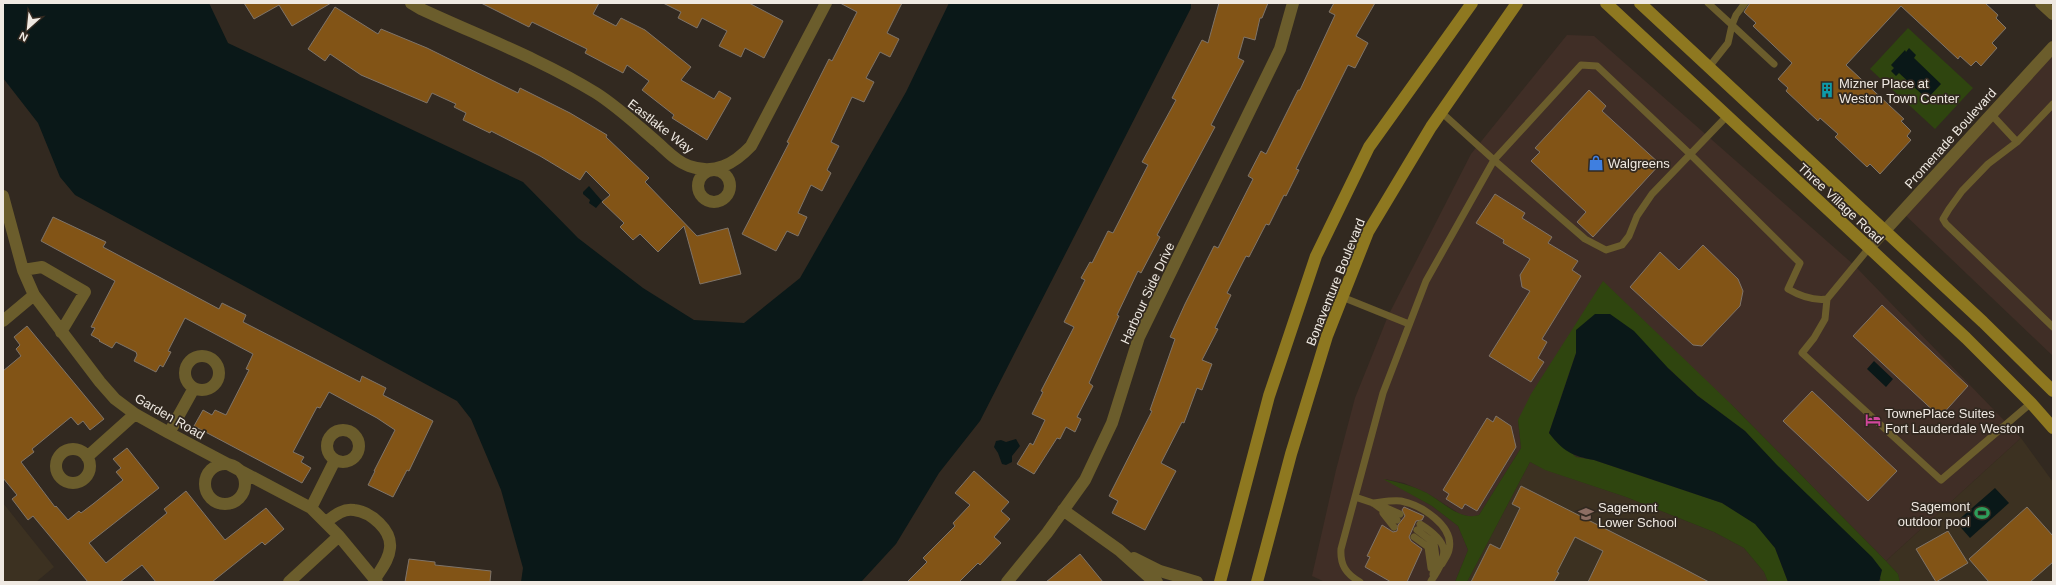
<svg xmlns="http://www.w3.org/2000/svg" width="2056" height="585" viewBox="0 0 2056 585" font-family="Arial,sans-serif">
<rect width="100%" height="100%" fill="#322920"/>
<path fill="#402e26" d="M1567,35L1594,36L1854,265L2021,438L1886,561L1731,404L1518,420L1521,448L1479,515L1471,517L1460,514L1427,493L1404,483L1385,479L1432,506L1458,526L1468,550L1455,582H1325L1312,576L1336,470L1355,398L1388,316L1471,154Z
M2053,47V356L1902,212Z"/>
<path fill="#3c3121" d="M2021,438L2053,482V582H1900L1898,574L1886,561Z
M1530,462L1546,470L1626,497L1714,532L1744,548L1764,572L1768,582H1467Z
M3,503L54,567L36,582H3Z"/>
<path fill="#2f450f" d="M1908,28L1973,88L1935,129L1870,69Z
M1603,281L1731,404L1886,561L1898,574L1900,582H1879L1881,579L1745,431L1698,396L1668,368L1576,330V353L1549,433L1576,457L1594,460L1722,503L1756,524L1775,548L1788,582H1768L1764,572L1744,548L1714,532L1626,497L1545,470L1530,462L1467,582H1455L1468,550L1458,526L1432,506L1383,479C1398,482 1413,486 1427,493C1443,502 1460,521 1479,515L1521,448L1518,420L1531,394Z"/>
<path fill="#0a1818" d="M3,3H209L228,43L523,182L578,238L643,288L694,320L744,323L800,278L906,92L949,3H1191V8L980,421L939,473L896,544L862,581L521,582L523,568L501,490L471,419L457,401L75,195L60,177L38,123L3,78Z
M1909,48L1916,55L1914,58L1941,84L1927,99L1899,73L1896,76L1891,71L1894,68L1891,65L1905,50L1906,52Z
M589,186L602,201L596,208L589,203L590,200L583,194V192Z
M1595,314H1610L1634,331L1668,368L1698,396L1745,431L1776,464L1872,557L1882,570L1879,582H1788L1775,548L1755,524L1722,503L1594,460C1572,456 1563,451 1549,433L1576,353V330Z
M1874,361L1893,379L1886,387L1867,369Z
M1016,439L1020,446L1012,456V462L1006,465L1002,464L998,453L994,447L996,441L1001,440L1006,442Z
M1995,488L2009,503L1970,538L1956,522Z"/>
<path fill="#825416" stroke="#7f7469" d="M244,3H331L292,26L279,5L254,19Z
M481,3H599L593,14L616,26L621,18L645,30L691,67L681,80L714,99L719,91L731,98L707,140L672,118L674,115L642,90L649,81L627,65L623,73L585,53L587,49L532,22L529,27Z
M663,3H749L783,21L764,58L745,48L741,57L719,46L727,31L702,18L697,28L678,18L681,12Z
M840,3H902L887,33L899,39L890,57L880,52L866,78L874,82L864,102L852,97L831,142L839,146L827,170L831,173L822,191L811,185L798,213L807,217L798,236L787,231L776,251L742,234L789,143L787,142L829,59L832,61L857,12Z
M1219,3H1268L1262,18H1260L1255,40L1244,37L1238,58L1244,61L1211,125L1215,127L1157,235L1160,237L1141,273L1138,271L1117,315L1119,316L1089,383L1093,386L1077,417L1081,419L1075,432L1066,427L1060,439L1057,438L1034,474L1017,464L1030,443L1033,445L1045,420L1032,414L1043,392L1041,391L1074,327L1064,322L1085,280L1081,278L1090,262L1092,263L1108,231L1113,233L1148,165L1142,162L1176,100L1172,98L1202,40L1208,43Z
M1334,3H1375L1356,36L1368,43L1355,68L1348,65L1296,169L1299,170L1286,196L1284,195L1269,225L1266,224L1249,257L1246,256L1227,293L1231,295L1215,328L1218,329L1202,360L1212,364L1202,390L1197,388L1184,423L1182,422L1161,463L1176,471L1145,530L1112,513L1118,501L1109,496L1152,411L1150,410L1175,339L1170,337L1185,304L1214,246L1218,248L1253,179L1248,176L1261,151L1266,154L1298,90H1300L1335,15L1329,12Z
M1750,3H1985L1998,15L1996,18L2006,28L1992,43L1997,48L1981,66L1976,61L1971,66L1960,56L1958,59L1901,6L1846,65L1904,119L1901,121L1911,131L1907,136L1911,140L1880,174L1870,164L1867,167L1835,137L1838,134L1820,118L1818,121L1786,91L1788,88L1778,79L1792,63L1753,26L1756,23L1744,12Z
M335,7L378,34L381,29L427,48L518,93L520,88L570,113L607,135L606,137L649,178L645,182L697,236L728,228L741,274L700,284L684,226L658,252L640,234L633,240L620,227L624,223L602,202L610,195L586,171L580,180L540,156L491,131L490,133L463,120L466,113L454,107L456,104L432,93L427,103L361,75L330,54L325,61L308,49Z
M1589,90L1606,106L1602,111L1660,164L1593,237L1577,222L1586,212L1531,161L1540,152L1535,148Z
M1495,194L1525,213L1522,218L1552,237L1548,243L1578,261L1572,270L1581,276L1542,339L1547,342L1538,358L1544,362L1531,382L1489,356L1530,291L1522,287L1520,275L1530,259L1503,243L1504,240L1476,223Z
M53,217L106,242L103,247L219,309L222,303L246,315L243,322L319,361L360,382L362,376L386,388L383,395L433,421L409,471L407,470L393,497L368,485L375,471H374L395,430L377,418L329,392L320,408L317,407L293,452L304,457L301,462L311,468L302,483L194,426L203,410L212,415L215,410L226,415L249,370L246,369L253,354L185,318L168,351L171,352L163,367L160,365L156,372L134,361L137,355L136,352L116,342L112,348L99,341L100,340L91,335L95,328L91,327L115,281L41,241Z
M1703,245L1738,279L1743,291L1740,306L1702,346L1693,345L1630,287L1660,252L1679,270Z
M1882,305L1968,386L1940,417L1853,336Z
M27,326L104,419L90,430L83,421L78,425L71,417L32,449L34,452L21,462L55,507L56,506L68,520L79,511L81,513L93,504L123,480L116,472L121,468L113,459L127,448L159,488L89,543L106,563L167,513L164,509L186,491L225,540L266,508L284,529L265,545L262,542L212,582H156L142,565L120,582H88L33,516L28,520L12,499L17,495L3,478V371L21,356L16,349L20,345L14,337Z
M1812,391L1897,471L1868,501L1783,421Z
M1496,416L1511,426L1516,447L1477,511L1465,504L1462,509L1446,499L1449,494L1443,490L1487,418L1493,422Z
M974,471L1009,502L1001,511L1010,519L994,537L1001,543L980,565L978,563L959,582H907L927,562L923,558L955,526L953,523L970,505L955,493Z
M1521,486L1675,564L1709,582H1588L1603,551L1575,537L1557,572L1559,573L1554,582H1471L1490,544L1500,549L1520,508L1512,504Z
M1404,507L1424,516L1422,520L1416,521L1409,537L1411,541L1422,549L1407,582H1391L1365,567L1370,557L1367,556L1382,525L1393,532L1397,531L1398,525L1405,516L1402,510Z
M2027,507L2053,536V562L2030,582H1989L1969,559Z
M1948,531L1968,563L1936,582L1916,549Z
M1080,554L1103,582H1046Z
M409,559L435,562V565L491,571L490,582H405Z"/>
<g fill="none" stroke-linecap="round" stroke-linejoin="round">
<path stroke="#6b5d2c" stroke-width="7" d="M1708,3L1732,25L1728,43L1709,67
M1745,3L1736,15L1732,25L1774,64
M2053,104L2017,142L1988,164L1962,191L1949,209L1943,219L1946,224L2053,327
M1441,112L1494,160L1585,239L1606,250L1622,245L1629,236L1637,216L1652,194L1727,116
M1991,114L2017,142
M1342,297L1409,324
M1827,299L1825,319L1814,338L1802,353L1941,480L2031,403
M1355,497L1373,503L1397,520
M1373,503C1382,502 1392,500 1401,501C1421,505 1455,526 1449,550C1448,555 1444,560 1442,564
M1384,507L1400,514
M1383,513L1394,527
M1420,524C1449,542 1450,553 1431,581
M1417,530L1434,543L1436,557L1433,574
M1414,537L1428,547L1431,568
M1360,582C1346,574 1340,565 1341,549L1383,393L1426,281L1494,160L1581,65L1597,66L1690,154L1800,263L1788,289C1800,296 1812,301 1827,299L1869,248"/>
<path stroke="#6b5d2c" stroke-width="12" d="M411,3L421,9C479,36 541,59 596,93C618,107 638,126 658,143C667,151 677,162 689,166C715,175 734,164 751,146L826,3
M2041,3L2053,14
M698 186a16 16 0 1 1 32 0a16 16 0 1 1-32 0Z
M3,196L23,270L34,295L100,382L115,399L135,414L169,433L311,508L339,536L377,582
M1869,248L2053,47
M23,270L42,267L85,292L61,332
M3,321L34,295
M185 373a17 17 0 1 1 34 0a17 17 0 1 1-34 0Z
M327 446a16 16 0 1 1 32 0a16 16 0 1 1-32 0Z
M169,433L194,388
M56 466a17 17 0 1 1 34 0a17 17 0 1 1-34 0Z
M87,457L135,414
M205 484a20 20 0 1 1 40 0a20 20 0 1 1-40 0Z
M311,508L335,460
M1063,510L1119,550L1149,577L1157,582
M326,522C334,516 343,508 354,510C371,512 392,530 390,548C389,560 381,569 375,579
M1134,558L1160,571L1197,582
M289,582L339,536
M1007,582L1047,533L1085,480L1112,423L1139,337L1280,49L1293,3"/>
<path stroke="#8e7820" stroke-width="12" d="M1606,3L1966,338L2031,403L2053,428
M1640,3L1983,322L2053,391
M1220,582L1269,396L1316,256L1369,147L1472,3
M1257,582L1291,454L1327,336L1368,232L1431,127L1517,3"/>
</g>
<defs>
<g id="building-bare" transform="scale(1.2)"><path d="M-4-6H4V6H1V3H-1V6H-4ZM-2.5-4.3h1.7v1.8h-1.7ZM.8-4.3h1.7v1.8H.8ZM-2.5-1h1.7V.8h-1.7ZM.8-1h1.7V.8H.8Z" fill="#0f9aa8" stroke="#322920" stroke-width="2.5" paint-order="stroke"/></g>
<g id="shop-bare" transform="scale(1.2)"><path d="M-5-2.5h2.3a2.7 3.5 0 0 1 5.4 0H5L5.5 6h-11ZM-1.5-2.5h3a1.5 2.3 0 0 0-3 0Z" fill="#3f7fe0" stroke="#322920" stroke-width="2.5" paint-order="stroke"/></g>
<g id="hotel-bare" transform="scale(1.2)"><path d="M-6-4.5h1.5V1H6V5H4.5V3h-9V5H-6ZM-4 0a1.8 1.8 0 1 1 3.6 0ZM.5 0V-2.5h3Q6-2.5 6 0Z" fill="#d1479c" stroke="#322920" stroke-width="2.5" paint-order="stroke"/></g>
<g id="stadium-bare" transform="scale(1.2)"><path d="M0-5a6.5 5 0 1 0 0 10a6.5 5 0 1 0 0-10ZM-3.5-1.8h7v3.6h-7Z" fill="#2e9e5b" stroke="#322920" stroke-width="2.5" paint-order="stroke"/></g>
<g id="school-bare" transform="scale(1.2)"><path d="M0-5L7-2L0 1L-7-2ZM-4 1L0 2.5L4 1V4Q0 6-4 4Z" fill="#8d6e63" stroke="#322920" stroke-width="2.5" paint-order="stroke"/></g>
</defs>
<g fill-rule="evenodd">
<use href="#building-bare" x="1827" y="90"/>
<use href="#shop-bare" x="1596" y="163"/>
<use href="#hotel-bare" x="1873" y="420"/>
<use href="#stadium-bare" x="1982" y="513"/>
<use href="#school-bare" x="1586" y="514"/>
</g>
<g text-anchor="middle" stroke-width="3.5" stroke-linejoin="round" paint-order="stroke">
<g font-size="13" fill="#efe9e2" stroke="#322920" text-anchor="start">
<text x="1839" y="88">Mizner Place at<tspan x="1839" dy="15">Weston Town Center</tspan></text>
<text x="1608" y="168">Walgreens</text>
<text x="1885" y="418">TownePlace Suites<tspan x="1885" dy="15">Fort Lauderdale Weston</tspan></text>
<text x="1970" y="511" text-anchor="end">Sagemont<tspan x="1970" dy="15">outdoor pool</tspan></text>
<text x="1598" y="512">Sagemont<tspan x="1598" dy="15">Lower School</tspan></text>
</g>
<g font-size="13" fill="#efe9e2" stroke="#322920">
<text transform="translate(661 126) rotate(38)" y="5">Eastlake Way</text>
<text transform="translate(1950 138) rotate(-48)" y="5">Promenade Boulevard</text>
<text transform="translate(1841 203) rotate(43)" y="5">Three Village Road</text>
<text transform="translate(1335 282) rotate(-68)" y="5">Bonaventure Boulevard</text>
<text transform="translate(1147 293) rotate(-65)" y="5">Harbour Side Drive</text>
<text transform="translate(170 416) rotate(30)" y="5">Garden Road</text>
</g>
</g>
<rect width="2056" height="585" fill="none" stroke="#efe9e2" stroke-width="8"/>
<g transform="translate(28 28) rotate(207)" stroke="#322920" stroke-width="3" paint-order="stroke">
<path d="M0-3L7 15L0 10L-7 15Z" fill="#efe9e2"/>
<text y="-6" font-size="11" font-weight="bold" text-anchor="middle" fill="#efe9e2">N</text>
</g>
</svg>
